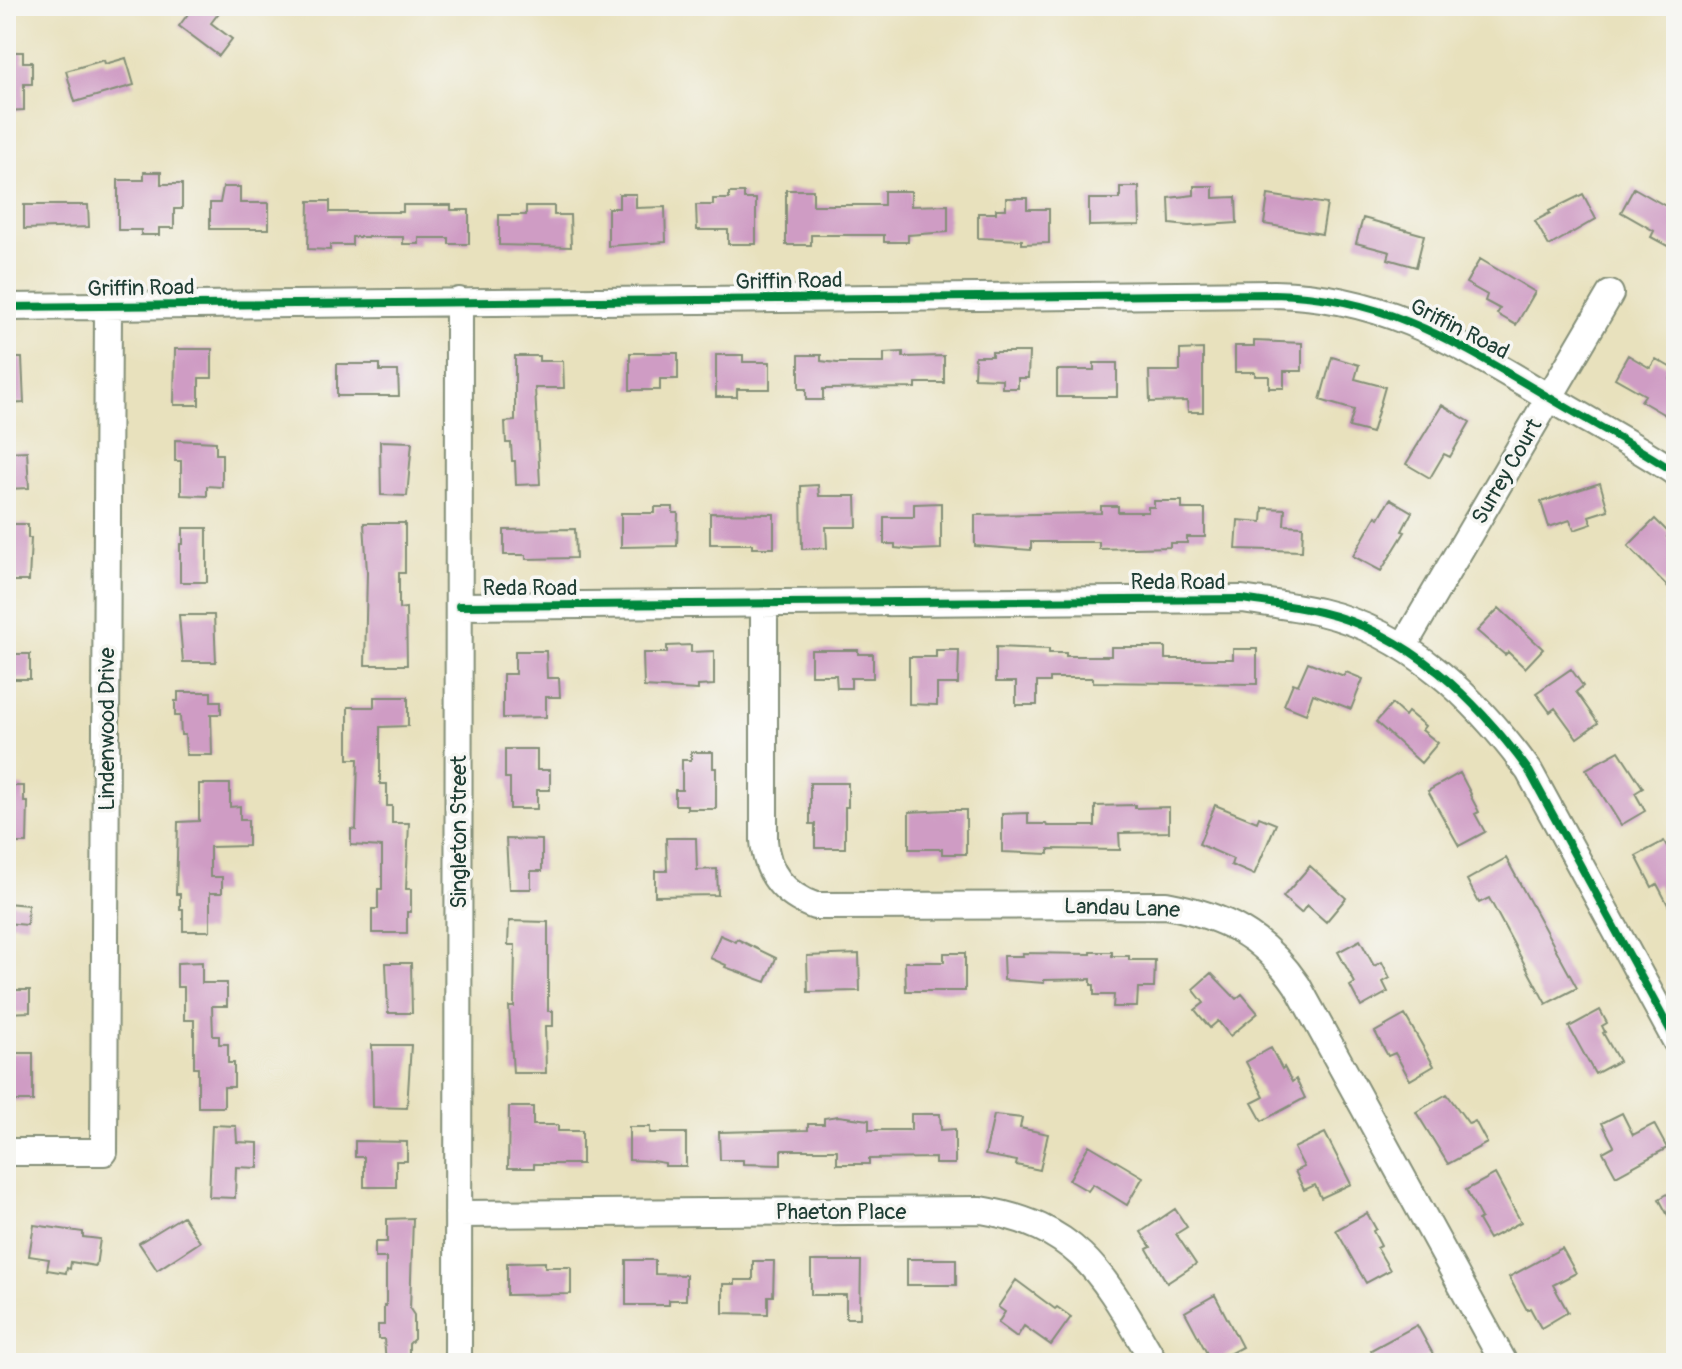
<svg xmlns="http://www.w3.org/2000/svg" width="1682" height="1369" viewBox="0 0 1682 1369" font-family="Pangolin,sans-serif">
<rect width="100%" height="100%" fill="#f6f6f2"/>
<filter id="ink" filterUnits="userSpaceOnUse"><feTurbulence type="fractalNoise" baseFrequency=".0125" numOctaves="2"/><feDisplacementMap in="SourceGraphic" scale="16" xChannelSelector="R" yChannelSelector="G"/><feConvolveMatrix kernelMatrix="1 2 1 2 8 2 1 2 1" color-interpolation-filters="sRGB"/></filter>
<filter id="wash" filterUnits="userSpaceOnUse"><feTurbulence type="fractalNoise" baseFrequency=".006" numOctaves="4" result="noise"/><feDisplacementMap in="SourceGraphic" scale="32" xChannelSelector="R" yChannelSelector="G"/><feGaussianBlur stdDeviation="1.8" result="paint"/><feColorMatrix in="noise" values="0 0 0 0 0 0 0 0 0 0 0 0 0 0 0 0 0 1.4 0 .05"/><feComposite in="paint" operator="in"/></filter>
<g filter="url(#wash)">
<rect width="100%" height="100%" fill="#e8e1bd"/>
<g id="blocks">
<path fill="#cf9cc4" d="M194,6H224L211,23L232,39L219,56L179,26Z
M6,52H23V62H32V84H24V110L6,111Z
M126,58L134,85L75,102L66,71L104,60L105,64Z
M144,172H161V184H182V209H174V228H159V235H141V230H118V180H144Z
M1194,186H1213V198L1236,197L1237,223L1189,226L1170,224L1169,198L1194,195Z
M223,187H240V203H269V229H210V203H220Z
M1120,187H1139L1140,225L1089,226V199H1120Z
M1634,188L1676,212V239L1671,248L1651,237L1654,231L1621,212Z
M786,190H813V205H884V191H911V206L948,205V232L908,235V242H884V235H811V245H786Z
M729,193H744V199H756V244H728V230H697L696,205H713V199H729Z
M619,194H636V208L665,207L666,242L608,246V208H619Z
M1583,194L1596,219L1549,246L1535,221L1550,213L1549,211Z
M1268,195L1327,204L1322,234L1264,224Z
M1006,198H1027V209H1049V243L1022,244V240L978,238V213H996V209H1006Z
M309,201H330V212H403V205H451V210H469V244H449V238H419V244H403V237H352V245H330V250L308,249Z
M24,205H88L89,227L24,229Z
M526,206H554V215H570L571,247L499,245V215H526Z
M1363,218L1424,235L1416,267L1388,259L1390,252L1356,243Z
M1480,259L1535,292L1516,325L1497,314L1500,309L1485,301L1487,295L1466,283Z
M1254,341L1302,343V371H1284V388H1269V376H1255V372H1235V346H1254Z
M175,349H212V378H199V405H174Z
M1203,349V412H1188L1187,401L1150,402L1149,371H1180V350Z
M903,352V357L944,356V383H916V388L823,389V400H806V389H799V355H821V361L837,363H884V353Z
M992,352H1029L1028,378H1018V388H1002V379L974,378L975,356H992Z
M630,353H678V379H660V390H630Z
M716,355H743V362H770V389H737V397H716Z
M1628,355L1650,368L1656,359L1675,370L1670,379L1676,382V397L1665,415L1641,401L1645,395L1615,378Z
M515,356H539V361H563L564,388H535L540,484L516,485L515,461H512L511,443H506L505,422L515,421Z
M1332,357L1359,365L1355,379L1385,387L1372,433L1349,427L1354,410L1320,400Z
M6,358H22L24,403L6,404Z
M1094,363H1117V397H1057V370H1094Z
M337,364H380V371H398L399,396H337Z
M1442,405L1470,422L1450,457L1444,454L1430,478L1406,464Z
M175,440L216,442V454H222V487L207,486V496L181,495V461H175Z
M380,441L412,442L407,496L381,495Z
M27,451L29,488L6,489V452Z
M1600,483L1608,510L1589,516L1592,524L1574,530L1570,520L1549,527L1541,502Z
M818,485L819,496H856L857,527H826L827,548L802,549L801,486Z
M1390,499L1412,512L1402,531L1405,532L1381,571L1353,556L1376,516L1379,518Z
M1154,501H1182V509H1205V537H1187V543H1170V547L1099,549V542H1031V550L975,546V515L1101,513V506H1118V512H1148V507H1154Z
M941,503V549L914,550L895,548V544H884V517H914V504Z
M655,507H673V513H678L677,546L621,547V513H655Z
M1263,508L1285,509L1284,525L1303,526L1302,551L1236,549L1238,520L1262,522Z
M710,513L774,514V548H752V544H710Z
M1655,519L1670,534L1667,537L1676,546V595L1628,546Z
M364,523H405V573H399V609L406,608L407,665H365L367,572Z
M7,524H28V538H31L29,581H8Z
M183,528H207V582H180V544H183Z
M575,529L576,558L526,559V555H504V530Z
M1499,608L1543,649L1525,668L1508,652L1505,655L1477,631Z
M179,615H214L216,662H183Z
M691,645V652L714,651V685L698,686V690L644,687L643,653H667V646Z
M996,647L1049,649V653H1066V656H1111V647H1165V659H1233V649H1257V684L1093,682V678H1050V682H1037V705H1016V682H996Z
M811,650H858V654H873V678H851V688H837L836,675H811Z
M936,650H959L958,684H937V705L909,704V657H936Z
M515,651H546L547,678H559L560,697H546V717L503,718V674H515Z
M6,654H30V679H6Z
M1308,662L1344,676L1346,672L1363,679L1351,709L1313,694L1306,714L1284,705L1293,683L1298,685Z
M1571,669L1583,686L1576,692L1598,723L1577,738L1555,708L1550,712L1536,693Z
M178,692H211V701H221V714H211L212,755H186L185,735H181L180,716H175V701H178Z
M374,697H408V726L380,727V784H387V806H392V823H409L406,889H411V912H407V933H372V909H378V889H382V847L351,845V829L356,830L358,759H348V707H374Z
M1392,704L1405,716L1408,712L1425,726L1422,730L1438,743L1421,763L1376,722Z
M505,749H537V770H550V790H537V809H510V778H505Z
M1619,751L1643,788L1635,793L1645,811L1621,825L1586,769Z
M691,752H713V768H716V809H687V805H675V790H682V760H691Z
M1460,773L1471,794L1470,795L1479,812L1475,814L1485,832L1459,846L1428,791Z
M810,783H848V807H845V848H815V824H810Z
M199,784H230V807L240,806V820H248V846L210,847V877H222V893H210V931H183V909H180V894H176L178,822L199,821Z
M6,786H24V802H28L27,843H6Z
M1135,805V808L1169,807V832L1119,833L1120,850L1049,849V854L1002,852V814L1028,813V824H1046L1047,826H1095V806Z
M1215,805L1257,822L1259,817L1276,824L1254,875L1231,865L1233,859L1199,844Z
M948,810H966V854H942V849H909V812Z
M666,838H696L697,870L717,869L718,895L655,896V871H667Z
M506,839L542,840V871H531V889H509Z
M1664,841L1676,863V920L1657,884L1652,887L1636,856Z
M1506,858L1577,988L1546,1004L1489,898L1479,903L1467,880Z
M1310,866L1346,898L1326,922L1307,905L1301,913L1283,897Z
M6,903L28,905L27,925L6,923Z
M509,921L548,922V1011H553V1026H545L546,1073H513L509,1007H514L515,945H508Z
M720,935L736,942L737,939L776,958L766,982L725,967L726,965L710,958Z
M1360,940L1374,966L1382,962L1390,978L1383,982L1388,992L1361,1007L1350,986L1355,983L1338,952Z
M1091,952H1112V956H1129V960H1155L1154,988H1138L1137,1007H1113L1114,995H1094V985H1091V979L1044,980V983L1004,980L1003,956H1023L1022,953L1091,954Z
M944,953H965V991H906L905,962H944Z
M859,954L860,991L808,992L807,956Z
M202,962V983H227V1006H212L213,1036H219V1044H228V1063H234V1087H224V1107H198V1068H194V1020H184V987H177V963Z
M386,963H411L412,1013H388Z
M1211,973L1236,999L1242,994L1258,1013L1230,1036L1218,1021L1210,1028L1195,1010L1204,1003L1193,989Z
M6,990H30V1012L6,1013Z
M1600,1010L1607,1023L1602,1026L1605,1032L1603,1033L1619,1061L1595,1074L1569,1027Z
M1405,1015L1434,1066L1410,1080L1395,1053L1388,1056L1375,1032Z
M372,1045H411L407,1108L373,1107Z
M1271,1048L1282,1069L1284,1067L1292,1082L1296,1079L1305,1098L1262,1121L1252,1103L1264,1097L1246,1062Z
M6,1053H33V1101H6Z
M1447,1094L1469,1124L1475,1121L1487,1143L1448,1164L1416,1112Z
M509,1107H533V1125H558V1131H582V1164H534V1168H508Z
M1622,1113L1633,1135L1654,1124L1667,1148L1616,1176L1603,1152L1614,1146L1602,1123Z
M911,1114H940L941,1130L955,1129V1164H935V1158L869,1159V1164H837V1150H781V1165L743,1164V1160H720L719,1132L808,1130V1124H824V1118L838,1116L869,1120V1130H911Z
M994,1115L1022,1118L1020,1128L1048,1134L1040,1170L1016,1165L1017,1161L985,1155Z
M212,1125L236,1126L237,1142L258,1143V1168L236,1167L235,1198L209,1197Z
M629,1127H650V1133H686V1166H665V1163L652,1161L629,1160Z
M1325,1133L1351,1184L1321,1198L1315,1185L1304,1190L1295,1171L1304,1167L1294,1148Z
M355,1141L407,1142V1161H396V1187H364V1157H355Z
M1089,1145L1143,1177L1127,1205L1093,1184L1088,1191L1069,1180Z
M1495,1174L1521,1222L1489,1239L1478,1220L1481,1218L1466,1190Z
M1676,1189V1230L1659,1199Z
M1175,1209L1187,1227L1176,1234L1196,1264L1167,1283L1147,1249L1151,1247L1141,1232Z
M1367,1213L1376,1229L1373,1231L1381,1246L1377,1248L1390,1270L1366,1283L1336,1230Z
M183,1216L200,1242L157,1270L139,1243Z
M413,1218L410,1309L414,1315V1339L409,1344V1363H386L384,1339H378V1325H384V1306H386V1258H375V1242H387V1219Z
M34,1225L83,1232V1237L100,1239L96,1266L71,1262L70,1269L67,1268L66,1273L47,1270L49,1259L29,1256Z
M1562,1248L1576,1273L1553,1285L1568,1312L1541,1328L1530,1308L1527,1310L1509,1277Z
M907,1259H956V1285H907Z
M626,1260H655V1274L686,1275V1300H669V1305H626Z
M753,1261H774L773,1296H768V1314L723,1313V1284H735V1280H753Z
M811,1261H861L860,1318H846V1295H811Z
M545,1262V1267H571V1294L507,1295V1263Z
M1016,1280L1055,1309L1057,1307L1071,1317L1051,1345L1024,1326L1017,1337L998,1323L1005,1312L998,1307Z
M1215,1295L1242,1347L1212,1363L1185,1312Z
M1417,1325L1433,1354L1416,1363H1378L1371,1350Z"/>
</g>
</g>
<g filter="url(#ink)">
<use href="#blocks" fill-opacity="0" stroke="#848f78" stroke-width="2"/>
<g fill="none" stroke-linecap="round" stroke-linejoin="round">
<g stroke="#848f78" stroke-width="30">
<path id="minor" d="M6,307L1274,294C1386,296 1458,344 1550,398C1592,423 1636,446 1676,473
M764,603V840C766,873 784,895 815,906L1166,905C1224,916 1263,935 1297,985L1504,1363
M459,606L1242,599C1268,603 1294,606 1320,612C1410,633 1477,700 1529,771L1676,1041
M1403,647L1610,294
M6,1152H104L108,305
M458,1214L981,1210C1084,1227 1106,1281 1155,1363
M458,1363L459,301"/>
</g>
<use href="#minor" stroke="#fff" stroke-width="26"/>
<g stroke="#f6f6f2" stroke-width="13">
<path id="cycleway" d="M6,307L1274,294C1386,296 1458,344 1550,398C1592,423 1636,446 1676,473
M459,606L1242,599C1268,603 1294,606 1320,612C1410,633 1477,700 1529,771L1676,1041"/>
</g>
<use href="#cycleway" stroke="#00873e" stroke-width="8"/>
</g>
</g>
<g text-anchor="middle" stroke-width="7" stroke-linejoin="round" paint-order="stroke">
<g font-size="22" fill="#1f3d34" stroke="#f6f6f2">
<text transform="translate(789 280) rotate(-1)" y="8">Griffin Road</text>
<text transform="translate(141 287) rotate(-1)" y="8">Griffin Road</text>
<text transform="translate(1460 328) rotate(27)" y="8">Griffin Road</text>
<text transform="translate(1506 471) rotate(-60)" y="8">Surrey Court</text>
<text x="1178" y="589">Reda Road</text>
<text x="530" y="595">Reda Road</text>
<text transform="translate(106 729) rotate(-90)" y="8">Lindenwood Drive</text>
<text transform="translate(458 832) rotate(-90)" y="8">Singleton Street</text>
<text transform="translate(1122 907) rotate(2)" y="8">Landau Lane</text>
<text x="841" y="1219">Phaeton Place</text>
</g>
</g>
<rect width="1682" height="1369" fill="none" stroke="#f6f6f2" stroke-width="32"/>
</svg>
